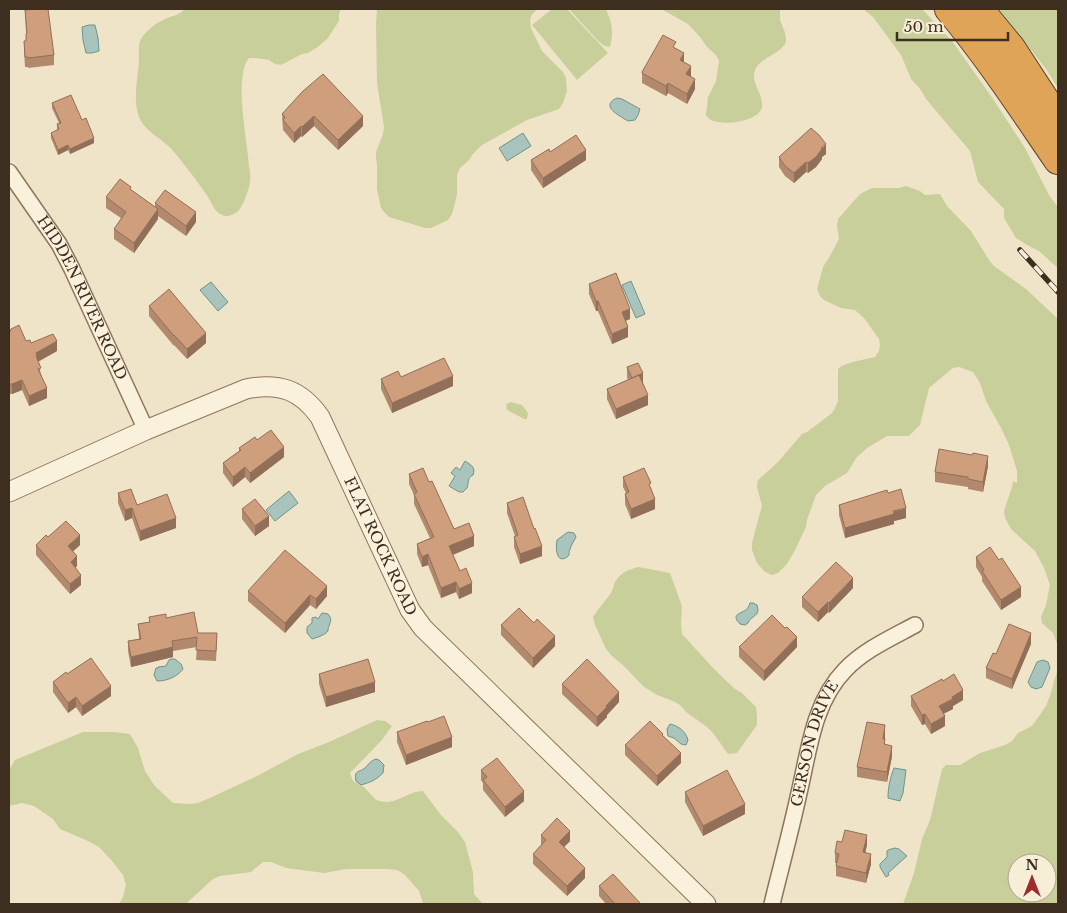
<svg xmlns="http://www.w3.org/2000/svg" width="1067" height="913" viewBox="0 0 1067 913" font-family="'Libre Baskerville',serif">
<rect width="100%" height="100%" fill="#f0e4c8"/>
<path fill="#c9cf9b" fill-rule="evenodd" d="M185,9H341L339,14V21L328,38L319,46L308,53L302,54L281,65L275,64L269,60L256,58H249C233,78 248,141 249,167C250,172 251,177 250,182C250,186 248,190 247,193C245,199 243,205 239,210C235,214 227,218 222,215C214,212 211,201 206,194C196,180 185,165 174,152C163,138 143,132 138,114C133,97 138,77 139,60C139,54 138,47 140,41C144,32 156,23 165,19C173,15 178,16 185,9Z
M377,9H537L531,16L530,21L531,28L542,51L563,72L566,78L567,91L563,103L559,109L527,120L482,145L473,154L469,160L460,168L457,175V195L452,214L448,220L431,228H425L389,217L384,212L381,208L377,189V165L376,158V152L383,134L384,127L377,83L376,24Z
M552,9H567L608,53L577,80L532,25Z
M569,9H606C612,23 614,32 610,47L605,46L599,42Z
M661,9H780C780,12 780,17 780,20C782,26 786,32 786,39C787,52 760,57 755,70C750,83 764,94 762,107C759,122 723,126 711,120C709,119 707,117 706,115L708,97L716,81L719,61L716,55L707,47L700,37L688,24Z
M863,9H922L952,41L991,96L1025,148L1049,195L1058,207V268L1052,263L1039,251L1027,245L1016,238L1004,218V209L978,182L970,151L926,99L921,90L911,79L901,55L873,17Z
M999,9H1058V88L1046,69Z
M906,186L920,191L925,195L940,194L947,206L971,231L989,260L994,266L1026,289L1058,319V646L1053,633L1042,623L1041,617L1046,605L1050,585L1044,568L1035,551L1011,529L1005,518L1004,511L1012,487L1013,481L1017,483V471L1009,445L1001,428L986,401L980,383L973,372L959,367L953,368L929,388L920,425L909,436H887L867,448L857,457L847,473L825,486L816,495L807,520L806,527L794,552L787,564L778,573L772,575L765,572L757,563L752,550V543L755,531L762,506L757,487L758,480L778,462L802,434L807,432L832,413L835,408L838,401V369C845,362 864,360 875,357L879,351L880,345L879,339L864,318L855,310L841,308L824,300L820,296L817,289L823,267L830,256L839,239L837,226L838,219L860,194L872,188H899Z
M511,402L522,405L528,413L527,419H524L507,410L506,404Z
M639,567L670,573L682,606L681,624L682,634L715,670L735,689L742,693L756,707L757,716V725L737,753L728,754L713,733L707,727L686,712L680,705L673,701L657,695L643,686L625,667L612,656L606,649L595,625L593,617C597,610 603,604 608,597C612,593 613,587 615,582C620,573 629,569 639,567Z
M1058,670V904H903L914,873L922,839L930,820L942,769L946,765H960L980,753L1005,745L1012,741L1018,733L1032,726L1046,706L1051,693L1054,681ZM1017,863H1047V893H1017Z
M377,720L385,721L392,726L382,740L350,773L353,781L364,787L376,800C379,801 384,802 388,802C400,801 410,791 423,791L441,815L458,832L465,842L473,872L474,894L483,904H423L419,891L404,874L397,870L388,869H347L324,873L286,868L271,862H263L251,872L220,876L213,879L190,900L186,904H119L123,897L126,885L123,875L112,861L99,847L88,841L60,829L53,819L34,806L22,803L9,806V770L15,760L83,732H114L130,734L138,748L145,771L154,785L173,803L190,804L198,803L214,796L259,775L298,754L329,742Z"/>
<path fill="#a9c4bc" stroke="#6f938a" d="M89,25H95L98,38L99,51L92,53H86L83,40L82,27Z
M617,98L622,99L640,109L638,115L635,120L628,121C620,116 599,106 617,98Z
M523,133L531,146L507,161L499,148Z
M631,281L645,314L636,318L622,285Z
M211,282L228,302L218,311L200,290Z
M465,461C471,465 476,467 473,475C467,478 469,482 467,488L463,492H459L449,486L455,476L451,473L456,467L460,470Z
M289,491L298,503L275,521L266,510Z
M568,532L574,533L576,537C574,541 571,545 570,549C568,553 571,554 567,557C555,565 556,545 557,540Z
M750,603H753L757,605C761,617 751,615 748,623L745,625L740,624C731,615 739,614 746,610C748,608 749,606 750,603Z
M322,613L328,614C332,619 331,620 329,626C328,628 328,630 328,631C325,635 316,638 312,639L307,633V627L312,623V618L316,617L318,619Z
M171,659H175L181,664L183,669C177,677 167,681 157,681L154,675L156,668H158V667L166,666L169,660Z
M1043,660L1048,662L1050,668L1042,687L1036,689L1031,687L1028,682L1037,662Z
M670,724C679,726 686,732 688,740L686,745L681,744L674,738L668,736L667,729Z
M376,759L379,760L384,765L383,773C376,780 371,782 361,785L356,781C354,770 358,773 365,768C369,764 370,761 376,759Z
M894,768L906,770L903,793L900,801L888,798C888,788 890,778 894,768Z
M895,848L899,849L907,856L888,873L889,875L886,877L880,867V864L887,857V851L888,850Z"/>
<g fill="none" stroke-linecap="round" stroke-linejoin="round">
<g stroke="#8d765c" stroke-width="18">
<g id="minor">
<path id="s1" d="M9,172L59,244L72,269L146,430"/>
<path id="s2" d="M772,904C781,867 791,830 799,793C809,751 813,703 845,670C864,650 891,638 915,625"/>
</g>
</g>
<g stroke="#8d765c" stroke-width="21">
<g id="tertiary">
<path id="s3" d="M9,492L146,430L246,389C279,382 301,390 320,417L410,610L423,628L706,904"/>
</g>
</g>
<g stroke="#5b4430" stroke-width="30">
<path id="motorway" d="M949,9C989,57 1023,109 1058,160
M979,9L1011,48L1058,120"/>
</g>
<use href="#minor" stroke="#faf1dc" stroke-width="15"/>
<use href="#tertiary" stroke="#faf1dc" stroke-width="19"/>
<use href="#motorway" stroke="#e0a458" stroke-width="28"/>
<g stroke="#3d2e20" stroke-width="5.5">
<path id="rail" d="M1020,250L1058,292"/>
</g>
<use href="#rail" stroke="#f7eed8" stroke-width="4" stroke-dasharray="11" stroke-linecap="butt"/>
</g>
<path fill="#b2896c" d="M25,10L54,55V65L28,68V67H25L24,51V41H26V33Z
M676,48L691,76L695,89L687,104L668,93L666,96L642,83V72Z
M303,91L363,126L338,150L314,126L302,137L301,136L294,143L283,130L282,114Z
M52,103L82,120L94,143L70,154L68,150L58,155L51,138V133L57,130V124L59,123L52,108Z
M550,152L586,160L543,188L531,170V160Z
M826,154L822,157V159L816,167L808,173L806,172L794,183L785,176L779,167V157Z
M131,190L155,207V203L196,222L186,236L158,216V219L134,253L114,239V229L121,218L106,208V197Z
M589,284L630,319L625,321L628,337L612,344L598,311H596L589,294Z
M149,306L206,343L187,359L174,345V346L149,316Z
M9,334L26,341L57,351L38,362L47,398L29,406L22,390L12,394H9Z
M627,367L643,383L648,405L616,419L607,399V389L628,380L627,377Z
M401,377L453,386L392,413L381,389V379Z
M257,440L284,457L250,483L245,477L233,487L223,473V463L239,451V448Z
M988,466L983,492L968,489V487L935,482V472Z
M409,474L429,482L454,529L474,546L453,555L460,571L472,593L459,599L456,592L441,598L428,565L422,567L417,554V544L430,538L414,504V495L409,484Z
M623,477L651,488L655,509L631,519L625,504V494L626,493L623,487Z
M118,493L137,505L176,528L140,541L132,518L125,521L118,503Z
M888,493L906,518L894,521V524L845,538L839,515V505Z
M507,503L542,556L520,564L514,547V537L515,536L507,513Z
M242,509L269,526L255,536L242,519Z
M48,537L80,545L73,551L77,566L75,568L81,585L70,594L36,555V545Z
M976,557L999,560L1021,597L1001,610L982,581V577L976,567Z
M853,588L829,613L828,612L818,622L802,607V597Z
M248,591L327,596L316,609L310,605L285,633L248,601Z
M149,617L166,618L198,633L217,643L216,661L196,660L197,647L173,651V657L131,667L128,651V641L139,639L138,624L149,622Z
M501,625L555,646L533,668L501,635Z
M1031,644L1012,689L986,678V668L996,654Z
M739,647H797L764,681L739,657Z
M67,674L111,696L82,716L76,707L68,713L53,692V682Z
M319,674L375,692L326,707L319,684Z
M562,684L619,702L607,715V717L597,727L562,694Z
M911,696L963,700L953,706V709L943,714L945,726L931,734L925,724L922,725L911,706Z
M428,722L452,747L406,765L397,742V732Z
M885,735V744L892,756L887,782L857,777V767Z
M663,736L681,763L657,786L625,755V745Z
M481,770L524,801L505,817L483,790V783L481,780Z
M685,792L745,814L703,836L685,802Z
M541,835L570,841L564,847L585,878L567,896L533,864V854L541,845Z
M842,842L867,845L865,853L871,864L866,883L836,876V863H835V853Z
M599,886L641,904H606L599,896Z"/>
<path fill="#916f58" d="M684,53V63L680,60Z
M691,66V76L686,84V74Z
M695,79V89L687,104V94Z
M668,83V93L666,96V86Z
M314,116V126L302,137V127Z
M363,116V126L338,150V140Z
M301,126V136L294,143V133Z
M94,138V143L70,154V149Z
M826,144V154L822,157V159L816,167L808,173V163Z
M68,145V150L58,155V150Z
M586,150V160L543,188V178Z
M806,162V172L794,183V173Z
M158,209V219L134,253V243Z
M196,212V222L186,236V226Z
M596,301H598V311H596Z
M630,309V319L622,322V312Z
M628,327V337L612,344V334Z
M206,333V343L187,359V349Z
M57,341V351L37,362L36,353Z
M643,373V383L632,388V378Z
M453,376V386L392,413V403Z
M22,380V390L12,394V384Z
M47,388V398L29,406V396Z
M648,395V405L616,419V409Z
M284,447V457L250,483V473Z
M988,456V466L983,492V482Z
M245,467V477L233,487V477Z
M655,499V509L631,519V509Z
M132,508V518L125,521V510Z
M906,508V518L894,521V524L845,538V528Z
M269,516V526L255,536V526Z
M176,518V528L140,541V531Z
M80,535V545L68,556V546Z
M474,536V546L449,556V546Z
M542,546V556L520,564V554Z
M428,554V565L422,567V557Z
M77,556V566L71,572V562Z
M81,575V585L70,594V584Z
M853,578V588L829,613V603Z
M456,582V592L441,598V588Z
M472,583V593L459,599V589Z
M327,586V596L316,609V599Z
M1021,587V597L1001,610V600Z
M310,595V605L285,633V623Z
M828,602V612L818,622V612Z
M1031,633V644L1012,689V679Z
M555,636V646L533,668V658Z
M797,637V647L764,681V671Z
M173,647V657L131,667V657Z
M375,682V692L326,707V697Z
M111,686V696L82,716V706Z
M963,690V700L953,706V709L939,716V706L952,697Z
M619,692V702L607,715V717L597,727V717L606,706Z
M76,697V707L68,713V703Z
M925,714V724L922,725V715Z
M945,716V726L931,734V724Z
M885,725V749L883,739Z
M452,737V747L406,765V755Z
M892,746V756L887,782V772Z
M681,753V763L657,786V776Z
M524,791V801L505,817V807Z
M745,804V814L703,836V826Z
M570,831V841L559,852V842Z
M867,835V845L863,862V852Z
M871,854V864L866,883V873Z
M585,868V878L567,896V886Z"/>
<path fill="#cf9f7d" stroke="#916f58" d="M36,9H48L54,55L28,58V57H25L24,41H26V34L27,33L25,10Z
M663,35L676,42L673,47L684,53L680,60L691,66L686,74L695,79L687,94L668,83L666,86L642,73V72Z
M323,74L363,116L338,140L314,116L302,127L301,126L294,133L283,120L285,117L282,114L303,91Z
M71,95L82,120L86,118L94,138L70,149L68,145L58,150L51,133L59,129L57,124L61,123L52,103Z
M811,128L819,135L826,144L821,148L822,149L816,157L808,163L806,162L794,173L785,166L779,157Z
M576,135L586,150L543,178L531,160L549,149L550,152Z
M120,179L131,187L130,189L158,209L134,243L114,229L126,212L106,197Z
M165,190L196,212L186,226L155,203Z
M616,273L630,309L622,312L628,327L612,334L598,301H596L589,284Z
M169,289L206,333L187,349L174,335V336L149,306Z
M19,325L26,341L30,340L31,343L53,334L57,341L36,353L37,356H36L41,368L38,369L47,388L29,396L22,380L12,384H9V334L11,329Z
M444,358L453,376L392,403L381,379L398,371L401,377Z
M638,363L643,373L632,378L627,367Z
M639,375L648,395L616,409L607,389Z
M271,430L284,447L250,473L245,467L233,477L223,463L241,450L239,448L255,437L257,440Z
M939,449L972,455L973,453L988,456L983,482L968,479V477L935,472Z
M423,468L429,482L432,481L454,529L469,523L474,536L449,546L460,571L466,568L472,583L459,589L456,582L441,588L428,554L422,557L417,544L434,537L414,494L417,492L409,474Z
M644,468L651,483L649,484L655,499L631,509L625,494L629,492L623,477Z
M131,489L137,505L167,494L176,518L140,531L132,508L125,510L118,493Z
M901,489L906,508L893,511L894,514L845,528L839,505L887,490L888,493Z
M523,497L534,529L535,528L542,546L520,554L514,537L518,535L507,503Z
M255,499L269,516L255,526L242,509Z
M66,521L80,535L68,546L77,556L71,562L81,575L70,584L36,545L46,535L48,537Z
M990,547L999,560L1002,558L1021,587L1001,600L982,571L984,570L976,557Z
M285,550L327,586L316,599L310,595L285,623L248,591Z
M836,562L853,578L829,603L828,602L818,612L802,597Z
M519,608L534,623L537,619L555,636L533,658L501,625Z
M194,612L198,633H217L216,651L196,650L197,637L172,641L173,647L131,657L128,641L141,639L138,624L150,622L149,617L166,614V618Z
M772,615L785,628L787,627L797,637L764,671L739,647Z
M1009,624L1031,633L1012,679L986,668L993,653L996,654Z
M91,658L111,686L82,706L76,697L68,703L53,682L66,672L67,674Z
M368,659L375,682L326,697L319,674Z
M587,659L619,692L606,706L607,707L597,717L562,684Z
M954,674L963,690L952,697L953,699L939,706L945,716L931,724L925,714L922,715L911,696L942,679L943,681Z
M444,716L452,737L406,755L397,732L427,721L428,722Z
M650,721L663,734L662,735L681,753L657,776L625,745Z
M867,722L885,725L883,739H885L884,744L892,746L887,772L857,767Z
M497,758L524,791L505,807L483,780L487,777L481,770Z
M727,770L745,804L703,826L685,792Z
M557,818L570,831L559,842L585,868L567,886L533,854L546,840L541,835Z
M845,830L867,835L863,852L871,854L866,873L836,866L839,854L835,853L837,841L842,842Z
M613,874L641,904H615L599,886Z"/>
<g text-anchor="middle" stroke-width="4" stroke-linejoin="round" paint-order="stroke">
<g font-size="15" fill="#3d2e20" stroke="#f7eed8">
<text dy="5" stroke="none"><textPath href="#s1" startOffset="146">HIDDEN RIVER ROAD</textPath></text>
<text dy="5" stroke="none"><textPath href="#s3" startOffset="486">FLAT ROCK ROAD</textPath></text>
<text dy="5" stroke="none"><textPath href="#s2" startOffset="166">GERSON DRIVE</textPath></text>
</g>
</g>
<rect width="1067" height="913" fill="none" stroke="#3d2e20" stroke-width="20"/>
<g transform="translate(1032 878)"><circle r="24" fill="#f7eed8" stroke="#ada18e"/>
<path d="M0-4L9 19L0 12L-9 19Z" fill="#9e2a2b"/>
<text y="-8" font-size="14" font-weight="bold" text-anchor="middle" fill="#3d2e20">N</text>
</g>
<path d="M897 32v8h111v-8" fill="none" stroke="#3d2e20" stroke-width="2.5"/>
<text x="904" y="32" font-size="15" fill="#3d2e20" stroke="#f7eed8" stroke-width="4" paint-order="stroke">50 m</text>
</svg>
